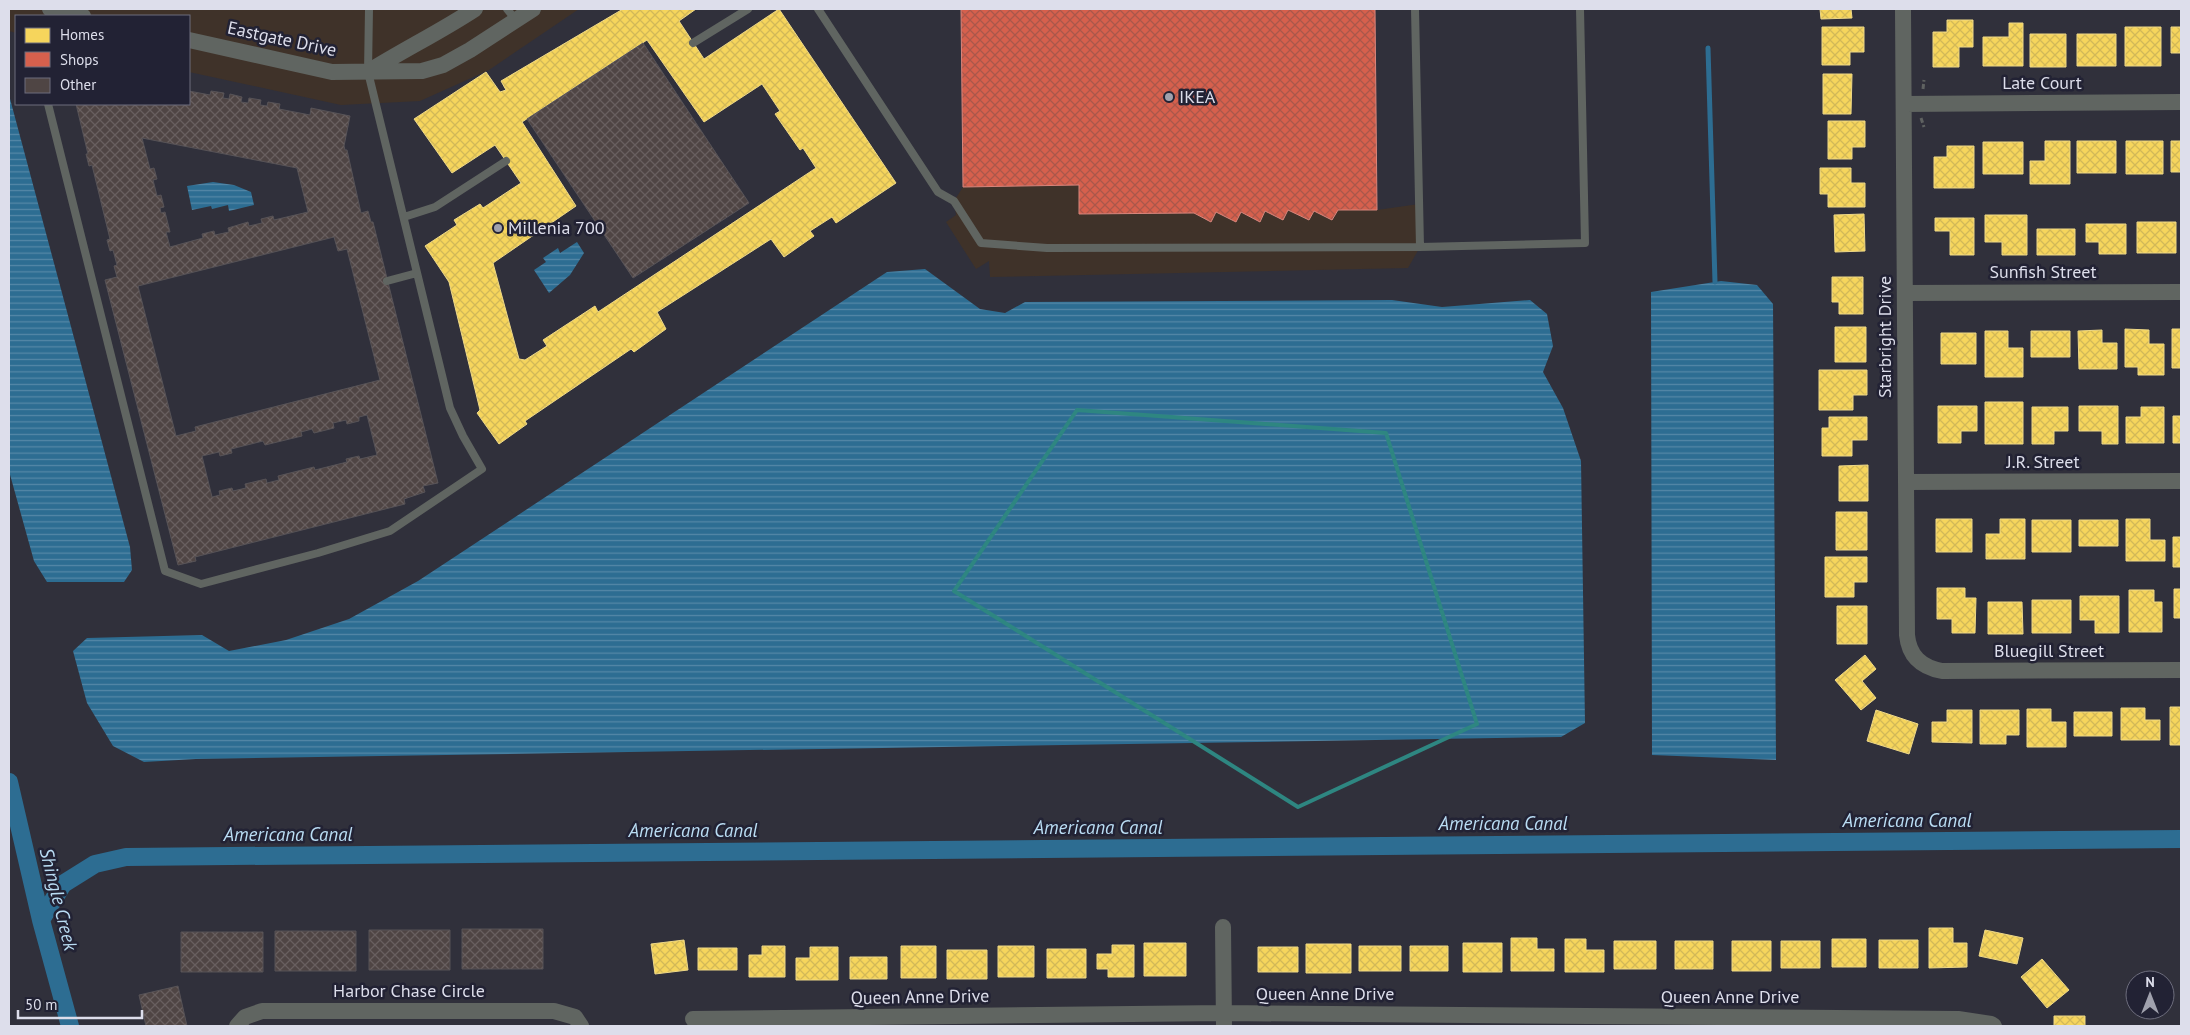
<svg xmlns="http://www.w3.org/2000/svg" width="2190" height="1035" viewBox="0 0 2190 1035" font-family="'PT Sans',sans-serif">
<defs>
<pattern id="water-rules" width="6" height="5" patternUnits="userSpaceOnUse" patternTransform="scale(1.25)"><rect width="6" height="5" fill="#2d6d92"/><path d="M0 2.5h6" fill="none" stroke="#5588a7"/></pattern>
<pattern id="homes-cross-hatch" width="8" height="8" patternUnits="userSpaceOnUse" patternTransform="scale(1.25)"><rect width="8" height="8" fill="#f6d55c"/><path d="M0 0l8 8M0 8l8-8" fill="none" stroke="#d2b858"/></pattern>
<pattern id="shops-cross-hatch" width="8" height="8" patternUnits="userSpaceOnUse" patternTransform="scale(1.25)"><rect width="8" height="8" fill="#d6604d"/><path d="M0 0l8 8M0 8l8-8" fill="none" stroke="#aa574b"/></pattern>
<pattern id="building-cross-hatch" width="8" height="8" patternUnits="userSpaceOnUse" patternTransform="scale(1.25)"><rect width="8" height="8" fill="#4f4544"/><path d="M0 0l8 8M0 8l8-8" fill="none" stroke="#685f5f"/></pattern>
</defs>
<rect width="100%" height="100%" fill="#30303b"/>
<path fill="#3f3229" d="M9,9H579L489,70L420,101L341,105L189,72V16H16V33L9,31Z
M1079,185L1080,214L1194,213L1211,222L1216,212H1241L1259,222L1265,211L1288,210L1309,220L1314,211L1332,220L1338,210H1377L1419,204L1420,247L1408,268L990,277L989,261L976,269L946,222L956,215L954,201L963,187Z"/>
<path fill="url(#water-rules)" d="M9,95L130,547L132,570L124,582H47L34,561L9,471Z
M213,182L234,185L251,192L254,205L229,211L228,205L212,209L211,206L192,210L187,186Z
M577,242L584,253L570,275L549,293L534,270L546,262L543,258L558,248L560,253Z
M925,269L980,309L1005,313L1025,302L1392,300L1442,307L1530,300L1547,314L1553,346L1543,372L1563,408L1581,461L1585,723L1561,737L196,759L144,762L113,746L87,703L73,651L87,638L202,635L229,651L286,640L349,619L418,581L887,272Z
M1721,281L1757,285L1773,304L1776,760L1652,755L1651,292Z"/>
<path fill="url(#homes-cross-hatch)" stroke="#eed887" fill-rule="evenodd" d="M623,9H696L679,21L704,59L779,9L896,183L836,223L832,217L810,231L814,236L784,257L771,239L657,312L666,329L634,352L631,349L525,421L527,424L499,444L477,413L480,410L449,282L425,246L457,225L454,220L480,204L483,208L521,183L495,145L452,173L414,119L486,72L500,92L506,90L501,81ZM647,40L704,122L762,84L780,111L775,114L800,150L803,148L816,168L598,312L595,306L543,340L547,346L525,360L519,359L493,263L576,206L522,122Z
M1820,9H1851L1852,18L1821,19Z
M1947,20H1973V47H1959V67H1933V32H1947Z
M2009,23H2023V66H1983V37H2009Z
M1822,27H1864V52H1850V65H1822Z
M2125,27H2161V66H2125Z
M2171,27H2181V53H2171Z
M2030,34H2066V67H2030Z
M2077,34H2116V66H2077Z
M1823,74H1852L1851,114H1823Z
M1828,121H1865V147H1852V159H1828Z
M2045,141H2070V184H2030V161H2045Z
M2077,141H2116V173H2077Z
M2126,141H2163V174H2126Z
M2171,141H2181V172H2171Z
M1983,142H2023V174H1983Z
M1947,146H1974V188H1934V157H1947Z
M1820,168H1851V183H1865V207H1828V194H1820Z
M1864,214L1865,251L1835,252L1834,215Z
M1985,215H2027V255H2002V242H1985Z
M1935,218H1974V255H1950V231H1935Z
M2137,222H2176V253H2137Z
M2086,224H2126V254H2099V242H2086Z
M2037,229H2075V255H2037Z
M1832,277H1863V314H1839V302H1832Z
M1835,327H1866V362H1835Z
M2125,329L2149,330V344H2164V375H2138V367H2125Z
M2172,329H2181V368H2172Z
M2102,330V343H2117V369H2079L2078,331Z
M1985,331H2008V348H2023V377H1985Z
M2031,331H2070V357H2031Z
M1941,333H1976V364H1941Z
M1819,370H1867V395H1853V410H1819Z
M1985,402H2023V444H1985Z
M1938,406H1977V431H1961V443H1938Z
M2079,406H2118V444H2102V431H2079Z
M2032,407H2068V431H2054V444H2032Z
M2141,407H2164V443H2126V417H2141Z
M2173,416H2181V443H2173Z
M1829,417H1867V440H1852V456H1822V428H1829Z
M1868,465V501H1839V466Z
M1836,512H1867V550H1836Z
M1936,519H1972V552H1936Z
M2000,519H2025V559H1986V534H2000Z
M2126,519H2150V540H2165V561H2126Z
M2032,520H2071V552H2032Z
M2079,520H2118V546H2079Z
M2173,537H2181V567H2173Z
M1825,557H1867V582H1854V597H1825Z
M1937,588H1965V598H1976L1975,633H1952V619H1937Z
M2174,589H2181V618H2174Z
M2129,590H2154V602H2162V632H2129Z
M2080,596H2119V633H2095V620H2080Z
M2032,600H2071V633H2032Z
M1988,602H2022L2023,634H1988Z
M1837,606H1867V644H1837Z
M1865,655L1876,669L1862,681L1876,698L1861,710L1835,680Z
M2170,707H2181V745H2170Z
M2121,708H2145V720H2160V740H2121Z
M2027,709H2051V722H2066V747H2027Z
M1876,710L1918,724L1909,754L1867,741Z
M1947,710H1972V743L1932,742V722H1947Z
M1980,710H2019V735H2006V744H1980Z
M2074,712H2112V736H2074Z
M1929,928H1953V943H1967V967L1929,968Z
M1985,930L2023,938L2017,964L1979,956Z
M1511,938H1537V949H1554V971H1511Z
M1565,939H1586V950H1604V972H1565Z
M1832,939H1866V967H1832Z
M684,940L688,970L655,974L651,944Z
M1879,940H1918V968H1879Z
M1614,941H1656V969H1614Z
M1675,941H1713V969H1675Z
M1732,941H1771V971H1732Z
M1781,941H1820V968H1781Z
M1144,943H1186V976H1144Z
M1463,943H1502V972H1463Z
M1306,944H1351V973H1306Z
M1112,945H1134V977H1108V969H1097V954H1112Z
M762,946H785V977H749V955H762Z
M901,946H936V978H901Z
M998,946H1034V977H998Z
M1359,946H1401V971H1359Z
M1410,946H1448V971H1410Z
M810,947H838V980H796V958H810Z
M1258,947H1298V972H1258Z
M698,948H737V970H698Z
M1047,949H1086V978H1047Z
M947,950H987V979H947Z
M850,957H887V979H850Z
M2042,959L2069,990L2047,1008L2021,977Z
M2054,1016H2085V1026H2054Z"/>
<path fill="url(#shops-cross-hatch)" stroke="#d8867c" d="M961,9H1375L1377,210H1338L1332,220L1314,211L1309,220L1288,210L1283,220L1265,211L1260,222L1241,212L1236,222L1216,212L1211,222L1194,213L1079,214V185L963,187Z"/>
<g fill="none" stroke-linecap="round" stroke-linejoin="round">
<path stroke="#2d6d92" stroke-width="5" d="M1708,48L1715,282"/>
<path stroke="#2d6d92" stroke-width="18" d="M9,782L41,920L70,1026
M41,920L63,884L95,864L126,857L2181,839"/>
</g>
<path fill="url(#building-cross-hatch)" stroke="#575357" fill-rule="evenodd" d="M643,43L749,203L633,278L527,119Z
M189,91L210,95L211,91L224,93L223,98L229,99L230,94L242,97L241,102L248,103L249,98L261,100L260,105L267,106L268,102L280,104L279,109L310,115L311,108L350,116L344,146L345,150H347L361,213L368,211L371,222H373L438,483L423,486L425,492L404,499L405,504L195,557L196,561L178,565L105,280L117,277L114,266L117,265L113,250L110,251L107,240L110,239L92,165L89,166L86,154H88L76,104H189ZM142,138L297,168L308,212L274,220L273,216L261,219L262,223L249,226L248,222L228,228L229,232L215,235L214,231L202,234L203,238L170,247L166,232H170L165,212L161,213L160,208L164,207L161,195L157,196L153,180L157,179L154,168L150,169ZM334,237L338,251L347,249L380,380L195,427L196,431L176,436L138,286ZM367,415L377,455L360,459L359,456L346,459L347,462L315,470L314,467L278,476L279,480L267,483L266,479L245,484L246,488L233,491L232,488L219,491L220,495L212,497L202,456L219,452L220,456L232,453L231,449L263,441L265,445L302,436L301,432L312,429L314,433L334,428L333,423L346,420L347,424L359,421V417Z
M462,929H543V969H462Z
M369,930H450V970H369Z
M275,931H356V971H275Z
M181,932H263V972H181Z
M178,986L187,1026H146L139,995Z"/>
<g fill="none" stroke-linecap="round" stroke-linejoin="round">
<path stroke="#5f6261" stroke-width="3" stroke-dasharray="5 2.5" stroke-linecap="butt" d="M1923,89L1924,80
M1921,118L1924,127"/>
<path stroke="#606561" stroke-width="8" d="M507,9L516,20
M818,9L938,192L954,201L981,243L1047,248L1420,247L1585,243L1580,9
M1415,9L1420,247
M693,43L748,9
M48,104L165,571L201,584L318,553L390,531L482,469L463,436L450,408L368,72L369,9
M404,217L435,207L506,161
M387,281L417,273"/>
<path stroke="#606561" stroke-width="16" d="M50,9L83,16
M1903,9L1907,635C1909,656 1921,667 1942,671L2181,670
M189,40L332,72L422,71L443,65L470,50L533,9
M368,72C403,50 440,32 475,9
M1904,104L2181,102
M1905,293L2181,292
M1906,482L2181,481
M1223,927L1224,1026
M693,1019L1224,1013L1958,1019L1991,1024L1994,1026
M237,1026L245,1017L262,1011H554L575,1017L581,1026"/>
</g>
<path fill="none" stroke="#2e8681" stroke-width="4" stroke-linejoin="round" d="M1077,410L1386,433L1477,724L1298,807L954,591Z"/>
<g fill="#a0a1ad" stroke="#222234" stroke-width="2">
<circle cx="1169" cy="97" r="5"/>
<circle cx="498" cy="228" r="5"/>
</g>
<g text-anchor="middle" stroke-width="5" stroke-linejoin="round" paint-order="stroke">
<g font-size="18" fill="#dddeeb" stroke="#222234">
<text transform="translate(282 39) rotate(12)" y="6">Eastgate Drive</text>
<text x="2042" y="89">Late Court</text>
<text x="2043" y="278">Sunfish Street</text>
<text transform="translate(1885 337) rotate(-90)" y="6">Starbright Drive</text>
<text x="2043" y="468">J.R. Street</text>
<text x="2049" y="657">Bluegill Street</text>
<text x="409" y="997">Harbor Chase Circle</text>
<text x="1325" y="1000">Queen Anne Drive</text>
<text transform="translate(920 997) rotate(-1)" y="6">Queen Anne Drive</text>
<text x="1730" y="1003">Queen Anne Drive</text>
</g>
<g font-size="18" fill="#dddeeb" stroke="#222234" text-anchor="start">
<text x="1179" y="103">IKEA</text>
<text x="508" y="234">Millenia 700</text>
</g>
<g font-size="19" font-style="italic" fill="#baddf4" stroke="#222234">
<text x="1907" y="827">Americana Canal</text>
<text x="1503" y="830">Americana Canal</text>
<text x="1098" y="834">Americana Canal</text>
<text x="693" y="837">Americana Canal</text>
<text x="288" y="841">Americana Canal</text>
<text transform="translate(59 899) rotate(76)" y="7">Shingle Creek</text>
</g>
</g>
<rect width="2190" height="1035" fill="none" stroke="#dddeeb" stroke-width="20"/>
<rect x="15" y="15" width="175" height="90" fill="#222234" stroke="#6d6d7d"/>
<rect x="25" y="28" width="25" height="15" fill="#f6d55c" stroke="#6d6d7d"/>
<text x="60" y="40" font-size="15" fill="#dddeeb">Homes</text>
<rect x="25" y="52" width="25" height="15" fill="#d6604d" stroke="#6d6d7d"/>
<text x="60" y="65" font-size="15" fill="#dddeeb">Shops</text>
<rect x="25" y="78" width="25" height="15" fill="#4f4544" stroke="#6d6d7d"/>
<text x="60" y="90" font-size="15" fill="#dddeeb">Other</text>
<g transform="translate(2150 995)"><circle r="24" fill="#222234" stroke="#6d6d7d"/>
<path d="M0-4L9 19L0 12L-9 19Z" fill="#a0a1ad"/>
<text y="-8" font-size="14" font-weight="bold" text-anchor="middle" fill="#dddeeb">N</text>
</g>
<path d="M18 1010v8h124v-8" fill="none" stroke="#dddeeb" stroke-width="2.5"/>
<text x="25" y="1010" font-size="15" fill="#dddeeb" stroke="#222234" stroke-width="4" paint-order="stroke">50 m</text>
</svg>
